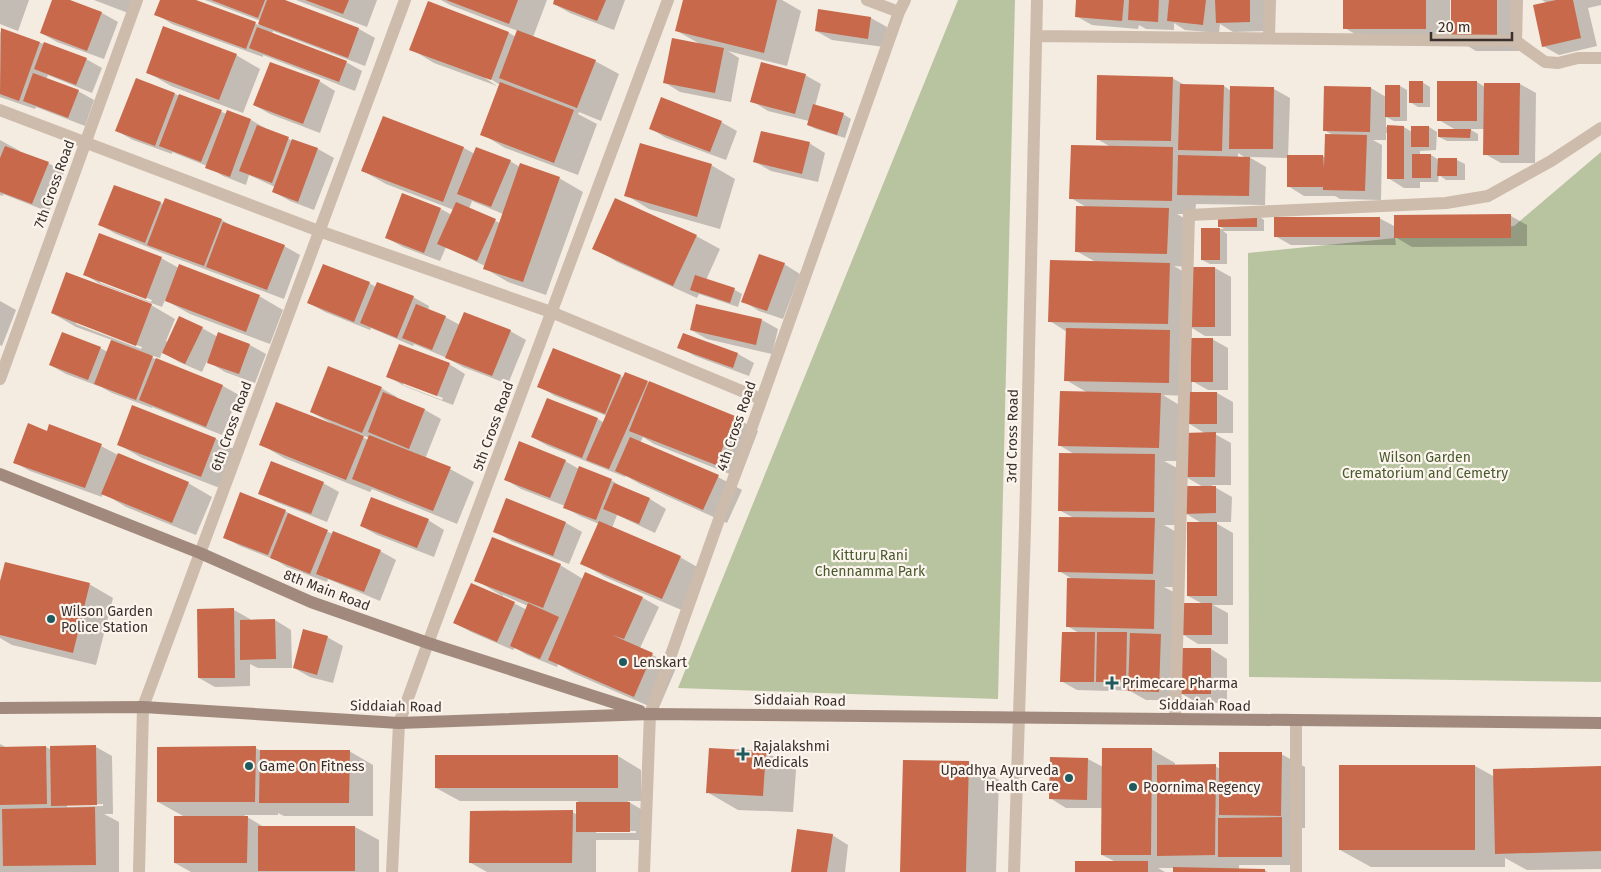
<svg xmlns="http://www.w3.org/2000/svg" width="1601" height="872" viewBox="0 0 1601 872" font-family="'Fira Sans',sans-serif">
<rect width="100%" height="100%" fill="#f4ebe1"/>
<path fill="#b8c4a0" d="M958,0H1015L998,699L678,688Z
M1601,152V682L1249,677L1248,253L1514,226Z"/>
<path fill="#0003" fill-rule="evenodd" d="M0,0H29L18,31L0,24Z
M53,0H67L102,13L118,22L104,59L57,42L41,33Z
M94,0H142L136,16Z
M161,0H192L259,25L261,21L205,0H282L359,29L375,38L365,66L273,31L272,34L346,62L362,71L355,91L263,55V57L172,24L156,14Z
M296,0H377L367,27Z
M441,0H547L533,37L595,61L619,74L601,121L579,112L578,114L597,124L578,175L505,148L482,134L500,87L434,63L411,49L429,3L509,33L516,37L518,31L450,5ZM486,76L500,85V88L485,78Z
M556,0H625L614,30L570,13L554,4Z
M685,0H782L801,11L787,66L728,51L739,58L731,102L680,92L664,82L700,44L677,31Z
M1077,0H1265L1266,31L1233,32L1220,24L1219,33L1185,30L1174,23V30L1146,29L1139,25L1138,29L1092,25L1076,16Z
M1345,0H1450V42H1368L1345,28Z
M1453,0H1520V51H1476L1453,37Z
M1542,0H1601V5L1588,8L1597,46L1559,55L1543,46L1547,3Z
M871,18L887,27L884,47L832,40L816,31Z
M2,29L86,59L102,68L92,93L48,75L46,79L78,91L94,100L85,126L36,107L35,109L0,97V33Z
M236,55L260,69L243,113L171,86L147,72Z
M805,75L821,84L815,106L843,114L851,119L845,138L816,129L808,125L809,121L768,111L752,101Z
M1172,78L1185,85L1224,86L1231,91L1274,89L1290,98L1288,157L1323,156L1325,158L1333,135L1324,130L1371,88L1386,97L1400,86L1407,90V121H1394L1386,117V127H1404L1412,132L1429,127L1437,132L1436,150L1420,151V155H1431L1439,160H1457L1465,164V180H1446L1439,175L1438,182H1420V188H1404L1388,178V133H1386V140H1373L1382,145L1381,200L1340,199L1335,196H1304L1288,186V158L1249,157L1266,167L1265,205L1196,204L1195,214H1177L1192,223L1191,268H1215L1231,277V336H1205L1192,328V337H1179L1192,344L1212,339L1228,348V390H1208L1192,381V393H1217L1233,402V433H1213L1231,443V485H1211L1232,497L1231,522H1214L1233,533V605H1213L1228,613V644H1198L1182,634L1203,604L1188,596L1203,524L1185,513L1205,488L1184,476L1185,461H1164L1179,469L1177,525H1164L1178,533L1177,587H1164L1179,595L1175,700H1146L1130,691L1114,690L1110,688V691L1077,690L1061,681L1079,633L1067,626L1074,580L1059,571L1074,518L1059,510L1074,454L1059,445L1088,393L1066,380L1067,332L1050,321L1096,262L1076,251L1086,207L1071,198L1111,147L1097,139ZM1238,153L1246,158H1238ZM1174,266L1189,267V275ZM1163,395L1188,396V423L1206,434H1183L1184,408Z
M136,79L227,114L228,111L251,120L267,129L293,141L318,149L334,158L314,210L290,201L274,192L275,187L249,175L246,185L223,176L207,166L172,152V154L133,140L117,131Z
M319,81L335,91L320,133L270,114L254,105Z
M1422,82L1430,87V107H1418L1410,102Z
M1477,82L1485,87L1520,84L1536,93L1535,163H1501L1485,154V129H1469L1478,134V141H1447L1439,137L1456,130L1439,120Z
M383,117L464,148L475,154L510,161L520,167L559,178L583,192L546,295L508,282L484,268L485,266L446,247L440,261L403,247L387,238L441,209L452,215L454,210L386,184L363,171ZM472,201L503,214L500,223L469,209Z
M721,122L737,131L726,160L666,138L650,128Z
M0,140L20,151L19,152L48,163L64,172L49,212L3,194V196L0,195Z
M809,143L825,153L818,182L771,171L755,162Z
M711,165L735,179L720,229L649,209L626,195Z
M160,203L222,220L234,227L284,246L300,255L284,299L165,254L116,234L100,225Z
M1257,215L1264,220V231H1223L1227,234V264H1210L1202,260V230L1224,229L1219,226Z
M1511,216L1527,225V246L1412,247L1395,237L1396,245H1291L1275,236L1379,218L1396,227Z
M696,236L720,249L706,280L735,290L742,294L738,307L699,294L697,298L617,262L594,248Z
M161,258L179,268L259,296L283,310L270,344L190,314L165,300L162,307L100,284L84,274ZM100,280L152,300L151,302L100,283Z
M784,264L800,274L783,319L759,311L743,301Z
M369,283L376,287L413,297L429,306L428,310L445,317L460,325L510,331L526,340L508,384L463,367L447,358L414,344L413,346L371,328L370,330L325,312L309,303Z
M0,301L16,310L2,346L0,345Z
M146,302L175,319L166,341L168,342L202,328L218,337L219,334L250,345L266,354L255,383L225,372L207,361L202,372L179,362L162,352L160,358L150,355V356L157,360L223,386L239,395L222,435L152,407V408L112,393L101,387L66,374L50,365L100,348L108,352L112,340L76,327L52,313ZM76,322L142,347L141,349L76,324Z
M762,320L778,329L772,354L707,339L691,330Z
M400,345L449,364L465,374L453,405L404,386L388,376ZM403,382L443,398L442,400L403,385Z
M679,347L738,354L754,363L749,376L695,356Z
M620,376L624,378L649,383L735,417L758,431L740,478L654,444L643,437L640,443L718,477L742,490L727,523L640,484L626,476L625,477L548,446L532,437L598,419L604,423L607,416L555,396L539,386Z
M381,388L397,397L396,399L425,410L441,419L425,459L450,469L474,482L457,524L372,489L370,492L284,458L260,444L331,425V423L311,412ZM360,434L369,438L368,440L359,435Z
M133,407L216,439L240,453L225,490L142,458L119,445Z
M48,432L101,446L118,455L188,483L212,497L196,535L126,507L103,493L102,497L30,471L14,462Z
M565,461L579,469L611,480L627,490L650,499L666,509L655,533L617,515L612,528L680,557L704,571L686,612L605,577L581,563L599,524L580,516L564,507L565,506L521,489L505,479Z
M323,483L339,492L327,522L276,502L260,493Z
M285,511L299,519L333,534L380,551L396,560L380,601L328,579L327,582L287,567L276,560L240,546L224,537Z
M428,520L444,530L434,557L377,535L361,526Z
M566,523L582,532L569,564L511,541L495,531Z
M560,565L583,579L586,573L643,598L659,607L640,648L676,668L658,710L573,673L558,664L557,667L527,655L515,648L513,650L471,632L455,623L502,596L476,580ZM503,595L528,606L527,610L502,597Z
M89,584L113,598L96,665L12,645L0,638V586Z
M234,610L250,619V621L275,620L291,630L292,668H258L250,664V686L215,687L199,678Z
M327,637L343,646L333,683L310,677L294,668Z
M1211,649L1227,659V703H1198L1182,694Z
M0,744L7,748L46,747L52,750L96,747L112,756L113,814H104L119,822V872H0ZM103,804V806L67,807V805Z
M255,748L262,751H349L373,765V816H284L278,813V815H244L264,827H355L379,840V872H191L175,863L185,817L158,802Z
M1151,749L1175,763V766H1215L1220,769L1281,754L1305,767V828H1298V865H1239V869L1264,870L1268,872H1174V868H1158L1165,872H1076L1116,862L1102,855L1103,808H1066L1050,798L1088,759L1103,767Z
M766,752L796,770L793,812L738,810L707,792Z
M618,756L641,770V801H627L646,812L645,840H596V872H487L471,863L572,812L578,815V801H460L436,788ZM596,830L636,831V833H596Z
M969,762L999,780L996,872H901Z
M1341,766H1475L1495,777L1601,768V869L1527,870L1505,858V867H1371L1340,850Z
M832,835L848,845L845,872H792Z"/>
<path fill="#c8694b" d="M52,0H70L102,12L87,51L40,33Z
M160,0H196L256,22L246,49L154,15Z
M211,0H265L258,18Z
M267,0H285L359,28L348,58L258,24Z
M305,0H349L343,14Z
M446,0H518L509,24Z
M554,0H606L597,21L553,4Z
M683,0H777L764,53L675,31Z
M1076,0H1124L1122,21L1075,17Z
M1129,0H1159L1158,22L1128,20Z
M1169,0H1206L1203,25L1167,21Z
M1215,0H1250V22L1216,23Z
M1343,0H1426V29H1343Z
M1451,0H1497V38H1451Z
M1556,0H1573L1581,38L1542,47L1533,5Z
M428,1L509,32L491,80L409,50Z
M818,9L871,17L868,39L815,31Z
M163,26L237,54L219,100L146,73Z
M257,27L347,61L339,82L249,48Z
M1,28L40,42L19,101L0,94Z
M517,30L596,60L577,108L499,78Z
M672,38L724,48L715,93L663,83Z
M44,42L87,58L76,85L34,69Z
M270,62L320,80L303,124L253,105Z
M761,62L806,74L795,114L750,102Z
M33,73L79,90L68,118L23,101Z
M1097,75L1173,77L1171,141L1096,140Z
M136,78L175,93L155,146L115,131Z
M1409,81H1423V103H1409Z
M1437,81H1477V121H1437Z
M500,82L574,110L554,163L480,135Z
M1484,83H1520L1519,155H1483Z
M1180,84L1224,85L1222,151L1178,150Z
M1385,85H1400V117H1385Z
M1230,86L1274,87L1273,149H1229Z
M1324,86L1371,87L1370,132L1323,131Z
M179,94L222,110L201,162L159,146Z
M661,97L722,121L710,152L649,129Z
M813,104L844,113L837,135L807,125Z
M227,110L251,119L230,177L205,168Z
M383,116L464,147L443,202L361,171Z
M257,125L289,137L272,183L239,171Z
M1387,125L1404,126V179H1387Z
M1411,126H1429V147H1411Z
M1438,129H1471L1470,138L1438,137Z
M761,131L810,142L802,174L753,162Z
M1325,134L1367,135L1365,191L1323,190V187H1287V155H1323L1324,168Z
M292,139L318,148L298,202L272,192Z
M640,143L712,164L697,217L624,196Z
M1071,145L1173,147L1172,201L1069,199Z
M5,146L49,162L32,204L0,192V158Z
M476,147L511,160L491,207L457,194Z
M1412,154H1431V178H1412Z
M1178,155L1250,157L1249,196L1177,195Z
M1438,158H1457V176H1437Z
M520,163L560,177L523,282L483,269Z
M114,185L161,202L145,243L98,225Z
M402,193L441,208L424,253L385,238Z
M165,198L222,219L204,266L147,245Z
M615,198L697,235L673,286L592,249Z
M456,202L496,219L477,261L437,244Z
M1076,206L1169,208L1167,254L1075,252Z
M1218,214H1257V227H1218Z
M1511,214V238H1394V215Z
M1274,217H1380V237H1274Z
M223,222L285,245L267,290L206,267Z
M1201,228H1220V260H1201Z
M99,233L162,257L146,299L83,275Z
M759,254L785,263L767,311L741,302Z
M1050,260L1170,263L1168,324L1048,322Z
M179,264L260,295L246,332L165,301Z
M323,264L370,282L354,322L307,303Z
M1188,267H1215V327H1188Z
M66,272L152,304L136,346L51,313Z
M695,275L735,288L730,303L690,290Z
M377,282L414,296L397,338L360,323Z
M416,304L446,316L432,350L402,338Z
M696,304L762,319L756,345L690,330Z
M464,312L511,330L492,376L445,358Z
M179,316L203,327L185,364L162,353Z
M1066,328L1170,330L1169,383L1064,381Z
M62,332L101,347L88,380L49,365Z
M218,332L250,344L239,374L207,363Z
M683,333L738,353L733,368L677,348Z
M1190,338H1213V382H1191Z
M111,340L153,356L136,400L94,384Z
M399,344L450,363L437,396L386,377Z
M553,348L621,375L605,414L537,387Z
M156,358L223,385L206,427L139,400Z
M328,366L382,387L362,433L310,412Z
M625,372L648,381L609,469L586,460Z
M649,381L735,416L716,465L629,431Z
M1060,391L1161,393L1159,448L1058,446Z
M383,392L425,409L409,449L368,432Z
M1187,392H1217V424H1186Z
M547,398L598,418L582,458L531,437Z
M276,402L364,436L346,480L259,445Z
M132,405L216,438L201,477L117,445Z
M28,423L47,431L49,424L102,444L85,488L13,463Z
M1216,432L1215,477H1183L1184,433Z
M369,435L451,467L433,511L352,479Z
M630,437L719,475L703,510L615,471Z
M519,441L566,460L550,498L504,480Z
M118,453L189,482L172,523L101,494Z
M1059,453L1155,454L1154,512L1058,511Z
M271,461L324,482L311,514L258,494Z
M579,466L612,479L596,520L563,508Z
M614,483L650,498L639,524L603,509Z
M1184,486H1216V513L1184,514Z
M240,492L286,510L268,555L223,538Z
M371,497L429,519L417,548L360,526Z
M506,498L566,522L553,556L493,532Z
M288,513L328,530L310,574L270,558Z
M1059,517L1155,518L1153,574L1058,572Z
M599,521L681,556L662,599L580,564Z
M1187,522H1217V596H1187Z
M333,531L381,550L364,592L316,574Z
M492,537L561,564L543,608L474,581Z
M5,562L90,583L73,653L0,635V581Z
M585,572L643,597L624,639L612,635L653,653L634,697L548,660Z
M1067,578L1155,580L1154,629L1066,627Z
M471,583L515,602L497,642L453,623Z
M528,603L559,617L540,659L510,646Z
M1180,603H1212V635H1180Z
M234,608L235,678H198L197,609Z
M275,619L276,659L240,660V620Z
M303,629L328,636L317,675L293,668Z
M1062,632H1095L1094,682H1060Z
M1097,632H1127L1126,682H1096Z
M1130,633L1161,634L1159,692L1128,691Z
M1181,648H1211V694H1181Z
M96,745L97,805L51,806L50,746Z
M46,746L47,804L0,805V747Z
M256,746L255,802H157V747Z
M709,748L766,751L763,796L706,793Z
M1102,748H1152L1151,855H1101Z
M260,750H350L349,803H259Z
M1219,752H1282L1281,816L1219,815Z
M435,755H618V788H435Z
M1050,757L1088,758L1087,800L1049,799Z
M903,760L969,761L966,872H900Z
M1216,764L1215,855L1157,856V765Z
M1339,765H1475V850H1339Z
M1601,766V851L1495,854L1493,769Z
M576,802H630V832H576Z
M95,807L96,865L3,866L2,809Z
M573,810L572,863H469L470,811Z
M174,816H248L247,863H174Z
M1282,817V857H1218V818Z
M258,826H355V871H258Z
M797,829L833,834L827,872H791Z
M1075,861H1148V872H1075Z
M1173,867L1265,869V872H1173Z"/>
<g fill="none" stroke-linecap="round" stroke-linejoin="round">
<path stroke="#cdbbac" stroke-width="12" d="M867,0L899,12
M1037,36L1516,41L1545,62L1558,63L1578,58H1601
M1269,38L1270,0
M1516,41L1517,0
M0,110L319,231L551,312L761,399
M0,379L137,0
M1175,719L1189,215L1446,203L1488,196L1551,161L1601,128
M139,872L143,707L405,0
M392,872L399,723L428,643L668,0
M644,872L650,714L899,12L905,0
M1014,872L1025,528L1037,0
M1296,872V720"/>
<path stroke="#a18a7d" stroke-width="12" d="M0,474L200,553L311,602L428,643L640,711
M0,708L143,707L399,723L650,714L1601,723"/>
</g>
<g fill="#1f5a5e" stroke="#fbf5ee" stroke-width="2">
<circle cx="51" cy="619" r="5"/>
<circle cx="623" cy="662" r="5"/>
<path d="M1109.5 675.5h5v5h5v5h-5v5h-5v-5h-5v-5h5z"/>
<path d="M740.5 746.5h5v5h5v5h-5v5h-5v-5h-5v-5h5z"/>
<circle cx="249" cy="766" r="5"/>
<circle cx="1069" cy="778" r="5"/>
<circle cx="1133" cy="787" r="5"/>
</g>
<g text-anchor="middle" stroke-width="4.5" stroke-linejoin="round" paint-order="stroke">
<g font-size="14" fill="#3b302b" stroke="#fbf5ee">
<text transform="translate(54 184) rotate(-70)" y="5">7th Cross Road</text>
<text transform="translate(231 426) rotate(-70)" y="5">6th Cross Road</text>
<text transform="translate(493 426) rotate(-70)" y="5">5th Cross Road</text>
<text transform="translate(736 426) rotate(-71)" y="5">4th Cross Road</text>
<text transform="translate(1012 436) rotate(-89)" y="5">3rd Cross Road</text>
<text transform="translate(327 590) rotate(21)" y="5">8th Main Road</text>
<text transform="translate(800 700) rotate(1)" y="5">Siddaiah Road</text>
<text transform="translate(1205 705) rotate(1)" y="5">Siddaiah Road</text>
<text transform="translate(396 706) rotate(1)" y="5">Siddaiah Road</text>
</g>
<g font-size="14" fill="#4a5a2e" stroke="#fbf5ee">
<text x="1425" y="462">Wilson Garden<tspan x="1425" dy="16">Crematorium and Cemetry</tspan></text>
<text x="870" y="560">Kitturu Rani<tspan x="870" dy="16">Chennamma Park</tspan></text>
</g>
<g font-size="14" fill="#3b302b" stroke="#fbf5ee" text-anchor="start">
<text x="61" y="616">Wilson Garden<tspan x="61" dy="16">Police Station</tspan></text>
<text x="633" y="667">Lenskart</text>
<text x="1122" y="688">Primecare Pharma</text>
<text x="753" y="751">Rajalakshmi<tspan x="753" dy="16">Medicals</tspan></text>
<text x="259" y="771">Game On Fitness</text>
<text x="1059" y="775" text-anchor="end">Upadhya Ayurveda<tspan x="1059" dy="16">Health Care</tspan></text>
<text x="1143" y="792">Poornima Regency</text>
</g>
</g>
<path d="M1431 32v8h81v-8" fill="none" stroke="#3b302b" stroke-width="2.5"/>
<text x="1438" y="32" font-size="15" fill="#3b302b" stroke="#fbf5ee" stroke-width="4" paint-order="stroke">20 m</text>
</svg>
